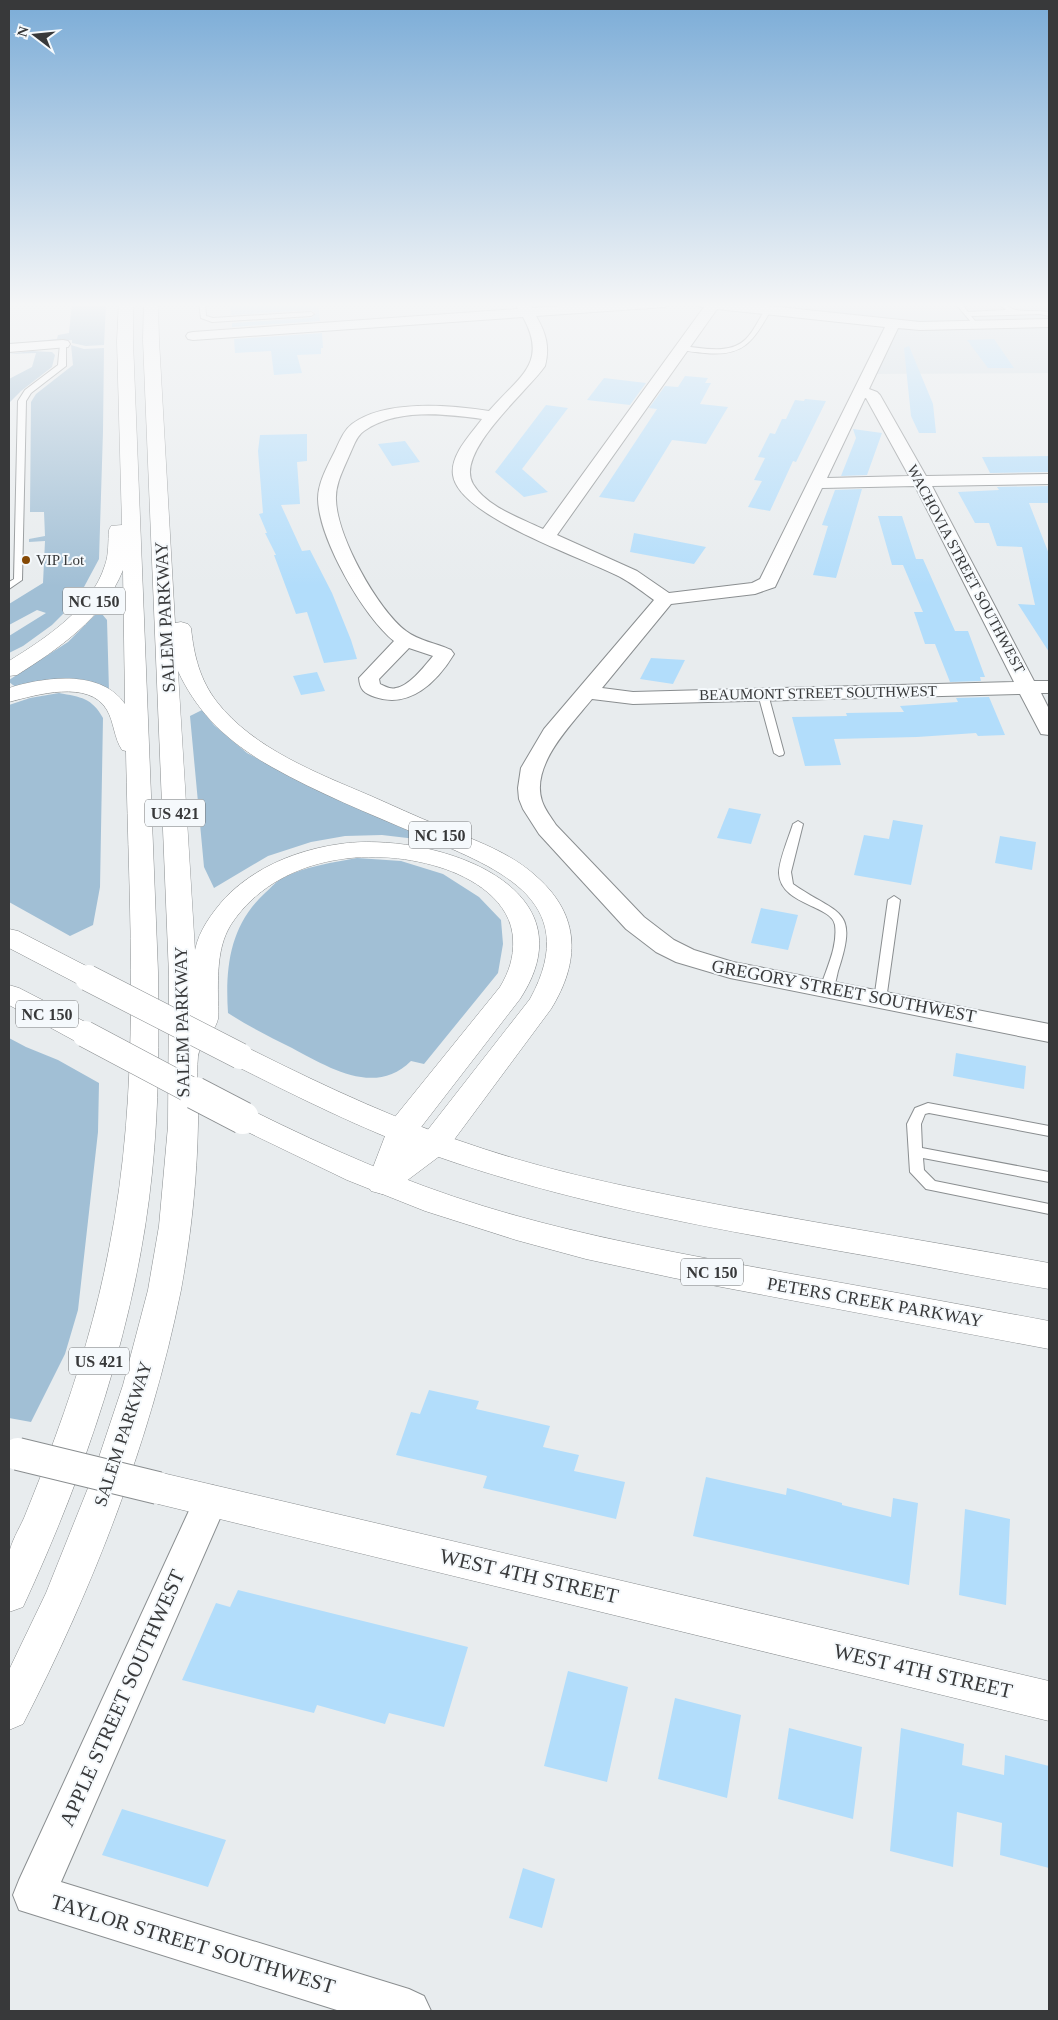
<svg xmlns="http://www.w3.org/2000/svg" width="1058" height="2020" viewBox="0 0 1058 2020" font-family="Georgia,serif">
<rect width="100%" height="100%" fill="#e8ecee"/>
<path fill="#d4dfe6" d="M790,303H1049V373L868,374L892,324L798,313Z"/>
<path fill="#a1bfd5" d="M72,303H106L104,345L86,346L72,343V340L9,344L57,339L58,335L69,333Z
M71,345L84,349L104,348L103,431L99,559L77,600L52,625L23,646L9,653V636L46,613L37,610L9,625V604L43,583L45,541L29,542V539L45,536L44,512H30L31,402L36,394L73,365Z
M31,351L52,352L55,355L52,367L21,391L9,403V379L32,367L36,353L9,354Z
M96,614H102L107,620L109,691L17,688L9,682V680L68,642Z
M59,693C81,697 92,698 103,718L100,887L93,925L70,936L9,902V705L30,698Z
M202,710L214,725L247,753L294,778L423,835L416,839L382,835L345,836L311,842L268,856L214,888L204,867L190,716Z
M357,858L401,861L443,874L479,897L501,920L503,944L498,973L424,1064L411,1061C375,1097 328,1067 292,1048C270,1037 248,1026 228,1013C225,967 230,925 265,893C271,888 276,881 283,878C305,866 332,863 357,858Z
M9,1038L26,1047L58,1060L99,1083L98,1132L78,1310L65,1354L31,1422L9,1418Z"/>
<path fill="#b2ddfb" d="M230,303H318L320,321L232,327V323L311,318L316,313L311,310L231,315Z
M322,333L323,348H321V354L297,355L302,373L274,375L271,351L235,353L234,339Z
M994,339L1014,368H988L967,340Z
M909,346L933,404L936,433H919L911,416L904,348Z
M685,376L708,378L705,383H711L700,404L728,407L706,444L672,440L634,502L599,497L657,409L649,408L665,386L678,387Z
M604,378L646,383L630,405L587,400Z
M805,399L826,401L796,462L793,461L770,511L748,507L762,481L754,480L765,458L758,457L770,433L775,434L782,419H786L795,400L804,401Z
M546,405L568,408L522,469L548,492L524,497L495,472Z
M853,429L882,433L867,475L841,476L856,438Z
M307,434V461L297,462L300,504L281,505L302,551L310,550L332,593L351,640L357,659L324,663L307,612L296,614L274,555H276L265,533H267L259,514L263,513L258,451L260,435Z
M405,441L420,462L392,466L378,444Z
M1049,456V472L990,473L982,457Z
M1049,486V503H1029L1049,554V652L1018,604L1035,605L1022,547L997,546L989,523H975L958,492L999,490L997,487Z
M862,489L836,578L813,575L828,526L822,525L835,490Z
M878,516H902L916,559H923L955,631H968L985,677H980L981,681L950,682L935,644H925L914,612H923L903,565H892Z
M634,533L706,547L694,564L630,552Z
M651,658L685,660L673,684L640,679Z
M317,672L325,691L301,695L293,676Z
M989,697L1005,735L978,736L976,733L917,737L834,739L841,765L805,766L792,717L847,716L846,713L904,712L900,706L958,702L956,698Z
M729,808L761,814L751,844L717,838Z
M893,820L923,825L911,885L854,875L864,835L889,839Z
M1000,836L1036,842L1032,870L995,863Z
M761,908L798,915L788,950L751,943Z
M956,1053L1026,1066L1024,1089L953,1076Z
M429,1390L479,1401L476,1409L550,1426L543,1447L579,1455L574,1471L625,1482L616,1519L483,1488L487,1476L396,1455L411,1412L420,1414Z
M706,1477L786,1495L787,1488L842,1503V1505L891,1517L893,1498L918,1503L909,1585L693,1536Z
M965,1509L1010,1519L1006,1605L959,1595Z
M238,1590L468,1647L444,1727L389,1713L385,1724L317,1705L314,1713L182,1680L216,1603L230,1607Z
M568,1671L628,1687L607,1782L544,1766Z
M675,1698L741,1715L727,1798L658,1779Z
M789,1728L862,1747L853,1819L778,1799Z
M901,1728L964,1744L962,1765L1004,1775L1005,1755L1049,1766V1868L1000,1855L1002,1823L957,1812L953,1867L890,1851Z
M122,1809L226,1840L208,1887L102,1855Z
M523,1868L555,1879L542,1928L509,1918Z"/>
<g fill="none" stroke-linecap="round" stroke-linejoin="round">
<g stroke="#8a8e90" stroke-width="2">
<path id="service" d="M199,303H205L206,316L213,318L311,312L314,314L311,316L212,322L201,318Z
M955,303H961L968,312L1006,310L998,303C1008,303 1008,309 1016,310C1027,312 1038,310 1049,312V316L1040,314L971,316L975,321L972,323Z
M768,308L771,310C753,341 744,357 705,353C697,352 685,352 679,348L682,346C703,348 730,355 746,339C755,330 759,318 766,309Z
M63,342L66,344V366L31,393L26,401L22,580L9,589V582L14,579L18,401L25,390L58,365L60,344Z
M763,691L768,694L784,753L783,755L779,756L774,753L758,694Z
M798,821L803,824L791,872L793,884C839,916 859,907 838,971C836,979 835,991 826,993L820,989C826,969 838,947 835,925C832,905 780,905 779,873C779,860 789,837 793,824Z
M894,896L900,900L886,1000L880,1004L874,1000L888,900Z
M928,1103L1049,1126V1136L929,1113L925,1114L921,1124L922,1148L1049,1172V1182L923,1158L924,1170L935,1181L1049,1204V1214L931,1190L926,1189L910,1172L907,1124L915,1108Z"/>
</g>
<g stroke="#8a8e90" stroke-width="2">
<path id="minor" d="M515,303H529L532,308L605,303H672L665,307L536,316C546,333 550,347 545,366C529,390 454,452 473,484C487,507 520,518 543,529L704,307L697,306L695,303H742L920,322L1049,319V327L920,330L898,328L869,389L877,392L880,395L926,476L1049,474V484L932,486L1034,681H1049V693H1041L1049,709V735L1041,734L1020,694L633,704L592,699C572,724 530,765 542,801C545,810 551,817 556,825L644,917L674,940L694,950L733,962L1049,1024V1042L730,978L676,962L656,952L626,929L539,834L523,809L519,799L518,788L521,768L544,729L654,600C644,593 633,584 622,578C587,559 458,517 453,475C450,455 471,434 482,419C446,414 396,408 364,431C356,436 353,448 349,456C343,470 335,485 336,500C337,536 377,609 406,631C419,641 436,643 451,650L454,654C437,682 410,709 375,697C364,693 360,690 359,678L394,641C363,616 319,539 318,499C318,483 327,467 334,453C339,443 343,431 352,424C385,399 451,405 489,411C518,377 549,364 523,317L193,340L188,339L186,336L188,333L193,332L518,309ZM717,309L885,327L760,579L752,583L669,593L637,571L557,535ZM865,398H866L909,476L827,478ZM915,486L1014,682L633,692L602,688L671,604L755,594L775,587L822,488ZM409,648L433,656C424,667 409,686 396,688C390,690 385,686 380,684L379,679Z
M63,340L68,341L70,344L68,347L9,352V344Z
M211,1485L223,1489L228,1500L61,1882L409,1989L424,1996L431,2011H340L19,1910L13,1895L19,1880L199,1489Z"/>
</g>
<g stroke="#8a8e90" stroke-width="1">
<path id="tertiary" d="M158,1472L1049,1681V1721L158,1504L145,1499L140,1488L145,1477Z"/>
</g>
<g stroke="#8a8e90" stroke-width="1">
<path id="primary" d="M9,929L18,931L98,972L101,978L98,984L88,987L78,984L9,948Z
M9,985L19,988L95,1027L99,1034L95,1041L85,1043L75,1041L9,1005Z
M240,1046L250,1049C326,1087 403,1123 484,1149C566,1176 652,1192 736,1208C840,1227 945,1244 1049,1263V1289C977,1277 906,1262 834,1250C699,1226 563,1201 433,1155C363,1130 296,1096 230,1063L226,1056L230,1049Z
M243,1107L253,1111C328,1148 404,1182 483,1206C584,1237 688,1255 792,1274C877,1289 963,1305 1049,1321V1349L674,1278L586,1259L516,1240L425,1211L347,1180L233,1125L228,1118L233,1111Z"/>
</g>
<g stroke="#8a8e90" stroke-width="1">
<path id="motorway" d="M119,303H133V341L158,972C159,1039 159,1106 152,1173C137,1322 86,1471 23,1607L9,1612C8,1596 6,1570 9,1554C11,1542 19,1529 24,1518C35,1491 46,1463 56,1435C78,1375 97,1312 109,1249C142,1085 129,917 126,751L122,750C114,738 114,722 107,710C89,679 36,695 9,702V688C44,677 101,669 125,704L123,570C104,618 58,649 17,675L9,676V661C46,638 92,608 105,565C109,554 108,541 109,530L111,526L122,525L117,341Z
M144,303H158L159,340L175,623L181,622L188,624L191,628C194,656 200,680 217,702C254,749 317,773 371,796C394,806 417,817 440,826C474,840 510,852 537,877C581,916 580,962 551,1009L445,1152L393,1191L382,1194L371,1191L367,1183L390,1123L500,987C509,972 514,957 513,940C512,901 472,877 439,867C368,845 277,857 232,923C218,944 218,970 218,994C218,1002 219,1011 218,1019C215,1033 200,1043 198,1056C196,1078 199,1102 198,1124C197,1180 191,1235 181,1290C151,1440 93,1588 23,1724L9,1730V1670L46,1593L92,1478L123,1385L148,1290L159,1226L168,1126L169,976L143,340ZM178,671C198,715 231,744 272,767C318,793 368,813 417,834C491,866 586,897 530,999L423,1136L411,1146L415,1135L520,999C596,883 428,831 340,844C297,850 255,867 225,898C212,913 199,930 195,950Z"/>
</g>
<use href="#service" fill="#fff" fill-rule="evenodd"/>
<use href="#minor" fill="#fff" fill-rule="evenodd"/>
<use href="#tertiary" fill="#fff" fill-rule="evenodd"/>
<use href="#primary" fill="#fff" fill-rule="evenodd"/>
<use href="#motorway" fill="#fff" fill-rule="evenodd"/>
<g stroke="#8a8e90" stroke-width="34" stroke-linecap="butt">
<path id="tertiary-bridge" d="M18,1454L158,1488"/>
</g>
<g stroke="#8a8e90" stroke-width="27" stroke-linecap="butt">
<path id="primary-bridge-far1" d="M88,978L240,1056
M85,1034L198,1094"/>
</g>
<g stroke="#8a8e90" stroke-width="34" stroke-linecap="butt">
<path id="primary-bridge" d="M195,1093L243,1118"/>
</g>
<use href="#tertiary-bridge" stroke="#fff" stroke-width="32"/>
<use href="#primary-bridge-far1" stroke="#fff" stroke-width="26"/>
<use href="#primary-bridge" stroke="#fff" stroke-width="32"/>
</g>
<linearGradient id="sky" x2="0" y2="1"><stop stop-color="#7bacd7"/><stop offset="0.52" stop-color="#f5f6f7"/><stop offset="1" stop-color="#f5f6f7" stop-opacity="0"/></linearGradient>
<rect width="1058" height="586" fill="url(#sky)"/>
<circle fill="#854905" stroke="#f5f9fc" stroke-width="2" cx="26" cy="560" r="5"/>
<g text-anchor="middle" stroke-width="4" stroke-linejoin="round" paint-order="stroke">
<g font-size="15" fill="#38393a" stroke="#f5f9fc" text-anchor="start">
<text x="36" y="565">VIP Lot</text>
</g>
<g font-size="15" fill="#38393a" stroke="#f5f9fc">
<text transform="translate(966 569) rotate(62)" y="5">WACHOVIA STREET SOUTHWEST</text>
<text transform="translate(818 693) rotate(-1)" y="5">BEAUMONT STREET SOUTHWEST</text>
</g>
<g fill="#f5f9fc" stroke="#717374" stroke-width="1">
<rect x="63" y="587.5" width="62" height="27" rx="4"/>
<rect x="145" y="799.5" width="60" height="27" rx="4"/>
<rect x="409" y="821.5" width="62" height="27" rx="4"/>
<rect x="16" y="1000.5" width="62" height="27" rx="4"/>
<rect x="681" y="1258.5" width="62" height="27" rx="4"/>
<rect x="69" y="1347.5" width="60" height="27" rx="4"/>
</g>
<g font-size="16" font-weight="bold" fill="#38393a">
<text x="94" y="607">NC 150</text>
<text x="175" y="819">US 421</text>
<text x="440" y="841">NC 150</text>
<text x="47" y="1020">NC 150</text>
<text x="712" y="1278">NC 150</text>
<text x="99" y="1367">US 421</text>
</g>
<g font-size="18" fill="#38393a" stroke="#f5f9fc">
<text transform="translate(165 617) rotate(-93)" y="6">SALEM PARKWAY</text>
<text transform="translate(844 991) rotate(11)" y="6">GREGORY STREET SOUTHWEST</text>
<text transform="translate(182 1022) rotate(-91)" y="6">SALEM PARKWAY</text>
<text transform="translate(875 1302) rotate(10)" y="6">PETERS CREEK PARKWAY</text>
<text transform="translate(123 1434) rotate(-72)" y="6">SALEM PARKWAY</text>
</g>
<g font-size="21" fill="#38393a" stroke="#f5f9fc">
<text transform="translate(529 1576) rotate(13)" y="7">WEST 4TH STREET</text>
<text transform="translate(923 1671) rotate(13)" y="7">WEST 4TH STREET</text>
<text transform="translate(122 1698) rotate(-66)" y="7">APPLE STREET SOUTHWEST</text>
<text transform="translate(193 1944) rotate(17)" y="7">TAYLOR STREET SOUTHWEST</text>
</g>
</g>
<rect width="1058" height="2020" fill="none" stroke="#38393a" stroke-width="20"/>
<g transform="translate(35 35) rotate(286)" stroke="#f5f9fc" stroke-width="4" paint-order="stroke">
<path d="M0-4L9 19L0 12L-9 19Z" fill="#38393a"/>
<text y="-8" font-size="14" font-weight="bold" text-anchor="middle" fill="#38393a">N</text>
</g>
</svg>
